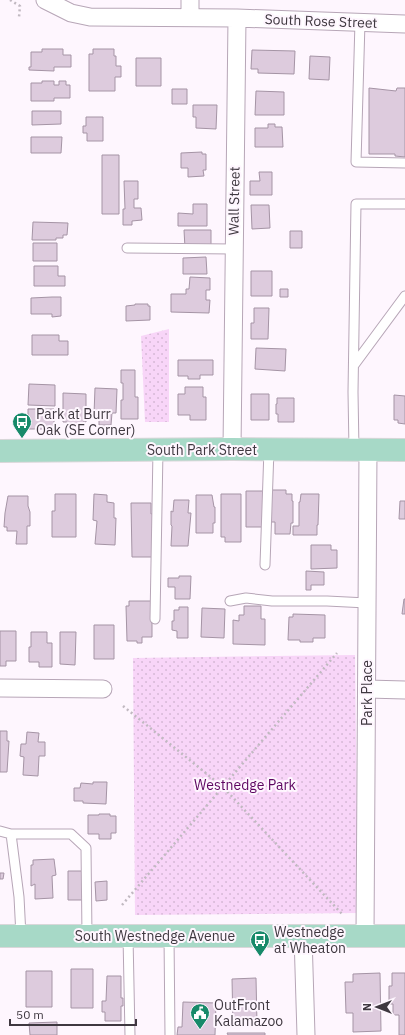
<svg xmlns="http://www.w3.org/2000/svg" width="405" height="1035" viewBox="0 0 405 1035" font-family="'IBM Plex Sans',sans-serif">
<defs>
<pattern id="park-dots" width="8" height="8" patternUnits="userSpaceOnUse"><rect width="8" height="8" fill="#f8d5f8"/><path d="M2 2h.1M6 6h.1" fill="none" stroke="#d6b8d6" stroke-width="1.8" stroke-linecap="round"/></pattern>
</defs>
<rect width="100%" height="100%" fill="#fef6fe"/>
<path fill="url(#park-dots)" d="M169,329V422H145L141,336Z
M355,655L358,913L135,915L133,658Z"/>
<path fill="#ddcbdd" stroke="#a594a5" d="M42,49H63V55H71V67H54V71L29,70V67H31V52H42Z
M93,49H114V56H116V66H121V77H115V91H89V54H93Z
M252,50L295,51L294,74L258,73V69H251Z
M310,56L330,57L329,80L309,79Z
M136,58H161V86H136Z
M42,81H54V85H59V81H66V85H70V98H54V101H31V83H42Z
M369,88L396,91L397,88H405V157L395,156V154H369Z
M172,89H187V104H172Z
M256,91L284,92V115H255Z
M193,105H217L216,129L196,128V117H193Z
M32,111H61V124L32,125Z
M86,117H103V141H87V133H83V126H86Z
M268,124H275V127H282L283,147H255V128H268Z
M31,137H62L61,153H31Z
M202,152V154H206V170H203L204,176L188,177V168H181V153Z
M102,155H119V214H102Z
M259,172H272V195H250V181H260Z
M124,181H138V199H134V208H141L142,220L132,221V225H123V209H125Z
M193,204H207V226H178V213L193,214Z
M251,205H269L270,228L252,229Z
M33,222L68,223L67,235H63V238H56V240H32Z
M184,230H211V245L185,248Z
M290,231H302V248H290Z
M33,243H57V261H33Z
M206,257L207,274H183V258Z
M34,266H58V276H65V286H34Z
M251,271H272V296H251Z
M190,277L210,278V290H206V300H210L209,313L171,312V294H186V289H189Z
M280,289H288V297H280Z
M52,297H61V316L52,317V314H31V298Z
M135,304H148V306H150V320L126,321V306L135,305Z
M254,308H269L268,339H251V323H254Z
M32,335H59V341H68V355H32Z
M256,348L286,349L285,371L255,369Z
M178,360H213V375H200V379H188V376H178Z
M121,370H135V397H138V419H121V400H123V383H121Z
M29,384L55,385V406L28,405Z
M185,387H203V397H206V420H190V415H178V394H185Z
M95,388L117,389L116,413H112L111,425H99V414H94Z
M63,393L86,394V422H83V425H67V422H63Z
M251,394H269V420H251Z
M394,395L405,396V424L398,423V420H394Z
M277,398H294V422H278V414H276V404H277Z
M28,409H54V429H28Z
M271,490H286V494H292V501H293V523H291L290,534H275V522H270Z
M246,491H264V527H246Z
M55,494H76V537H52V511H55Z
M94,494L107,495V502L114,503V518H116L115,545L95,544L97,521L93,520Z
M221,494H241V542H225V537H221Z
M301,494H319L318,525H317V535H293V526H299V502H300Z
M196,495H212L214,507H215V523H213V533H196Z
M8,496H28V506L30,512V526H27V544H16L17,531H7V527H4L5,513Z
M174,500H189L188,513H191L188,546H171L172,526L171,525V511L173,512Z
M400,501H405V519H399Z
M131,503H151V514L155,513L152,557H132Z
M311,545H331V550H337V568L311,569Z
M306,571L324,572V585H311V590H306Z
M179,576H191L190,599H175V587H168V578H179Z
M404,599H405V614H402Z
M129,601H152V637H142V643H137V641H127L126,606H129Z
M244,606H261V619H265V645L233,644V620L239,621V615H244Z
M179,607H188V638H177V631L172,630V621H174V610H179Z
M202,608L225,609L224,638L201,637Z
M293,614L325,615V638H313V642H300V640H288L289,617H293Z
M94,625H114V659H94Z
M0,631H16V661H6V666H0Z
M31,632H47V643H52V667H39V662H29V647H31Z
M60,632H76L75,665L60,664Z
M0,731H7V741H9L7,772H0Z
M27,732L39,733L38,742H45V756H39L38,776L23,775L24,757L20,756L21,744H26Z
M93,782H107L106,804L83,803V801H74V788H80L81,783L93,784Z
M99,814H110V816H116V833H111V839H99V834H88V815H99Z
M54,859L56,875L52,876L53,898L35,899V884L31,886V865H33V860Z
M68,871H86V900H68Z
M0,873H4L3,879H0Z
M107,881V900L96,901L95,882Z
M71,969H93V1008H71Z
M26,971H52V1007H26Z
M380,973L381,1031L353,1032V1013H346L345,982H353V974Z
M392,973H405V1035H399V1015H393V1004H389V986H392Z
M107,976H121V998H123V1006H121V1021H105V1012H102V1001H106Z
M256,978L257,1024L233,1025L232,979Z
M183,1002L216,1003L215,1035H177L178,1027H182Z
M57,1022V1035H30L29,1023Z
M227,1033H265V1035H228Z"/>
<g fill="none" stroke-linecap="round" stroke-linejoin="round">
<g stroke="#b7a6b7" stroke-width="11">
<path id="lane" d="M360,22L356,162L405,163
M127,248L234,249
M354,365L405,296
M354,450L353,392L356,204H405
M265,565L269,449
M230,601L246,598L272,601H327L367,603
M155,619L158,450
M0,831L11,834L19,897L21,936
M11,834H71L86,848L87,936
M128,936L130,1035
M169,936L170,1035"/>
</g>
<g stroke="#b7a6b7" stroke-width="19">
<path id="street" d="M45,0L71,13L90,17L237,18L405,24
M190,0V17
M232,449L237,18
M0,688L103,689
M367,689L405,690
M303,936L306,1035
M365,936L368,450"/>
</g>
<g stroke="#d9d7d9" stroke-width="24">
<path id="primary" d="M0,451L232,449L405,450
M0,936H405"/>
</g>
<path stroke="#c1b9c1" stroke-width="2.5" stroke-dasharray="2 3" stroke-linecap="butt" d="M10,0L20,6L19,17
M123,706L223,787L342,914
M122,905L337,653"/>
<use href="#lane" stroke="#fff" stroke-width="9"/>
<use href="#street" stroke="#fff" stroke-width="17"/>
<use href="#primary" stroke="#a7d9c7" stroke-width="22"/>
</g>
<defs>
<g id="bus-pin" transform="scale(1)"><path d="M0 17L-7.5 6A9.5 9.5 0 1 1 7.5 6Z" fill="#178a6a" stroke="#fef6fe"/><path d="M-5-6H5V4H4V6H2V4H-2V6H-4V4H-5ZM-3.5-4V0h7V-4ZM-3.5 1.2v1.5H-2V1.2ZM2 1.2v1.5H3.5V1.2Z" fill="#fff"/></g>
<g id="civic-pin" transform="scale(1)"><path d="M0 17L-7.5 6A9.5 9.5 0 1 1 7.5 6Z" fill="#178a6a" stroke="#fef6fe"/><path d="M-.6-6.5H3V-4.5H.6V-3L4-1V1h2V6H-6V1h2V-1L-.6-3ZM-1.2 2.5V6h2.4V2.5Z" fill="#fff"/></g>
</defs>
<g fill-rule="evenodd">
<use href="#bus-pin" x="22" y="422"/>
<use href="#bus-pin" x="260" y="940"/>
<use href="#civic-pin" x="200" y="1013"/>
</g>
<g text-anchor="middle" stroke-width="4" stroke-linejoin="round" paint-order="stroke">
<g font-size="14" fill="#3f3840" stroke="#fef6fe">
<text transform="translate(321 21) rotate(2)" y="5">South Rose Street</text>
<text transform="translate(234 201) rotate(-89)" y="5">Wall Street</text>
<text x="202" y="455">South Park Street</text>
<text transform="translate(367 693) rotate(-90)" y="5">Park Place</text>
<text x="155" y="941">South Westnedge Avenue</text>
</g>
<g font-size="14" fill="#3f3840" stroke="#fef6fe" text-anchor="start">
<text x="36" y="419">Park at Burr<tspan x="36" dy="16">Oak (SE Corner)</tspan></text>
<text x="274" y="937">Westnedge<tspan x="274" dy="16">at Wheaton</tspan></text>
<text x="214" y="1010">OutFront<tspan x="214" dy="16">Kalamazoo</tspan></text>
</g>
<g font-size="14" fill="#5d0561" stroke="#fef6fe">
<text x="245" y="790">Westnedge Park</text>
</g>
</g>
<g transform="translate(377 1007) rotate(270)" stroke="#fef6fe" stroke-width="3" paint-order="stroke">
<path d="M0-3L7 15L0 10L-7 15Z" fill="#3f3840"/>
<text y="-6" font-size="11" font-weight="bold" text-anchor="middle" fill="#3f3840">N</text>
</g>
<path d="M10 1019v6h126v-6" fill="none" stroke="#3f3840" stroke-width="2"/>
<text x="16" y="1019" font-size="12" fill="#3f3840" stroke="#fef6fe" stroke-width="3" paint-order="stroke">50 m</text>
</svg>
